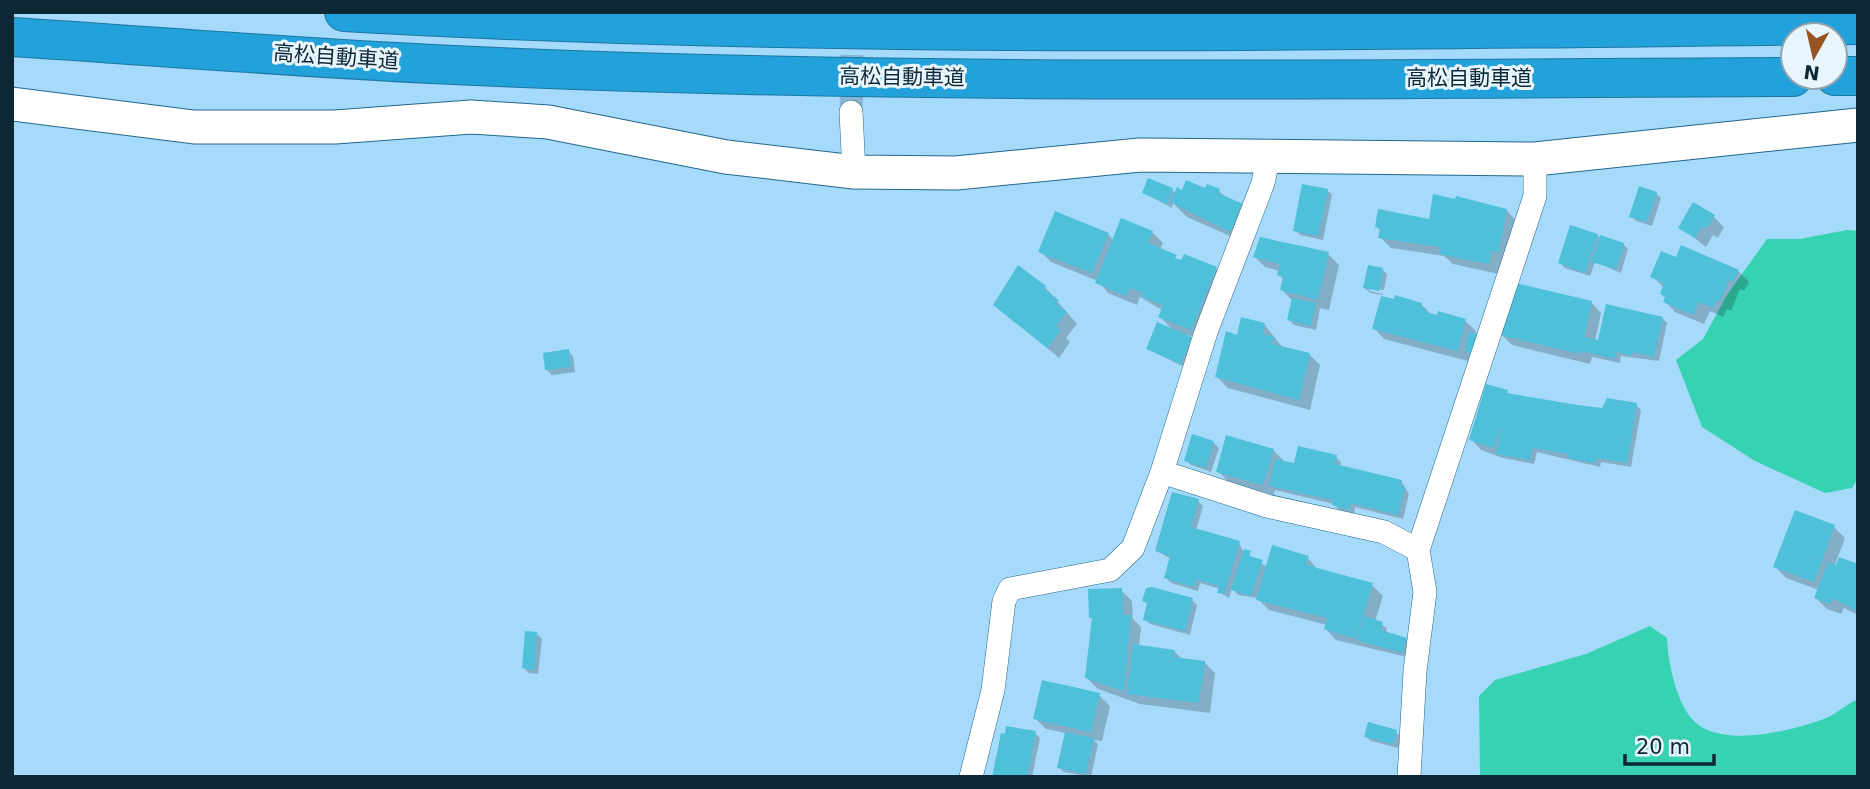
<svg xmlns="http://www.w3.org/2000/svg" width="1870" height="789" viewBox="0 0 1870 789" font-family="'DejaVu Sans','Noto Sans JP',sans-serif">
<rect width="100%" height="100%" fill="#a6dafa"/>
<path fill="#37d2b2" d="M1847,230L1858,231V478L1852,488L1825,493L1755,461L1702,427L1676,360L1703,339L1727,295L1767,239H1800Z
M1650,626L1667,638C1668,663 1677,711 1700,726C1731,746 1789,731 1821,720C1834,716 1845,705 1858,699V777H1480L1479,696L1495,680L1586,654Z"/>
<path fill="#0003" d="M1172,190L1176,194L1219,191L1228,199L1242,205L1252,216L1241,241L1187,217L1173,203L1172,208L1144,193Z
M1327,190L1332,195L1323,240L1300,235L1295,230Z
M1656,193L1661,198L1652,226L1636,221L1631,216Z
M1506,210L1517,221L1499,274L1453,264L1444,256L1391,248L1380,237L1381,231L1377,227Z
M1713,216L1724,227L1718,238L1713,235L1706,247L1680,227Z
M1152,232L1163,243L1160,250L1182,263L1216,269L1227,280L1202,340L1186,334L1196,344L1186,368L1148,349L1175,332L1160,317L1162,310L1140,297L1137,305L1108,293L1098,281L1051,262L1040,251L1108,234L1114,241Z
M1597,235L1601,239L1623,244L1628,249L1621,273L1595,262L1590,276L1565,268L1560,263Z
M1328,254L1339,265L1329,310L1320,308L1316,330L1294,325L1289,320L1293,301L1282,290L1284,280L1279,275L1280,271L1265,267L1255,257Z
M1677,259L1738,271L1749,282L1744,291L1740,289L1731,311L1727,309L1723,317L1710,311L1704,324L1675,312L1665,301L1663,287L1652,276Z
M1382,269L1387,274L1384,290L1369,288V291L1383,294V298L1421,304L1433,316L1465,321L1476,331L1468,361L1384,339L1374,328L1383,295L1370,293L1365,288Z
M1045,287L1077,324L1066,338L1070,342L1059,358L995,304Z
M1591,302L1601,313L1595,341L1662,318L1667,323L1659,361L1621,356L1620,363L1592,357L1590,364L1512,345L1501,334Z
M1264,324L1283,348L1309,354L1320,365L1310,410L1228,388L1217,377L1239,337Z
M568,351L573,356L575,372L552,375L547,370Z
M1507,392L1510,395L1603,409L1636,405L1641,410L1631,467L1601,462L1600,467L1537,452L1534,464L1503,458L1481,450L1471,439Z
M1194,436L1214,443L1219,448L1211,472L1191,465L1186,460Z
M1273,450L1284,461L1295,465L1336,457L1341,462L1340,467L1401,481L1409,494L1403,519L1355,507L1354,514L1339,510L1334,504L1275,490L1274,495L1229,482L1218,471Z
M1198,501L1203,506L1196,530L1239,543L1243,551L1267,567L1308,558L1318,570L1372,585L1383,596L1375,621L1387,628L1386,634L1406,640L1411,645L1407,657L1336,640L1326,629L1327,625L1269,610L1257,598L1238,595L1232,588L1229,598L1219,592L1220,589L1200,583L1198,591L1171,583L1166,578L1171,559L1157,551Z
M1834,527L1845,538L1833,570L1858,566V615L1844,608L1841,614L1827,609L1816,598L1819,590L1786,578L1776,567Z
M1121,590L1132,601L1133,619L1141,627L1139,647L1174,651L1183,660L1204,662L1215,673L1210,713L1140,704L1098,689L1087,678L1094,620L1091,617Z
M1192,600L1197,605L1190,635L1150,624L1145,619L1149,605L1144,601Z
M537,634L542,639L538,674L529,673L523,667Z
M1099,695L1110,706L1102,741L1093,740L1098,744L1091,777L1064,772L1059,767L1066,733L1046,729L1035,718Z
M1396,732L1401,737L1398,748L1371,741L1366,736Z
M1035,733L1040,738L1032,777H994Z"/>
<path fill="#4fc0d9" d="M1148,178L1173,188L1167,204L1142,193Z
M1186,180L1205,188L1207,184L1220,189L1218,193L1243,204L1230,232L1170,202L1177,187L1182,190Z
M1302,184L1328,189L1318,236L1293,231Z
M1639,186L1657,192L1647,222L1629,217Z
M1433,194L1455,199L1456,196L1507,209L1499,252L1491,251L1489,264L1440,254L1441,247L1378,238L1380,228L1375,227L1378,209L1429,219Z
M1693,202L1715,215L1707,228L1702,226L1695,238L1678,228Z
M1055,211L1109,233L1092,273L1038,252Z
M1121,218L1153,231L1148,243L1177,255L1175,258L1181,260L1184,254L1217,267L1191,330L1158,317L1163,305L1142,297L1143,293L1130,288L1126,296L1095,283Z
M1570,225L1598,234L1585,273L1558,263Z
M1600,235L1624,243L1616,269L1591,262Z
M1260,237L1329,252L1318,300L1280,290L1283,277L1277,275L1280,264L1253,257Z
M1681,245L1739,270L1733,282L1729,280L1720,301L1716,300L1713,308L1699,302L1693,315L1663,302L1665,297L1660,294L1664,283L1650,277L1661,251L1676,257Z
M1018,265L1046,286L1044,289L1059,300L1056,304L1067,312L1056,326L1061,330L1047,348L993,305Z
M1368,265L1383,268L1379,291L1363,288Z
M1511,282L1592,301L1584,337L1598,340L1606,304L1663,317L1654,357L1633,352L1632,356L1617,352L1615,359L1580,351V354L1499,335Z
M1395,295L1422,303L1421,307L1426,308L1425,312L1437,315L1438,311L1466,319L1458,351L1372,329L1381,296L1394,299Z
M1292,298L1316,303L1311,326L1287,320Z
M1241,317L1265,323L1263,334L1274,337L1272,344L1310,353L1299,400L1215,377L1226,331L1237,335Z
M1157,322L1192,337L1181,364L1146,349Z
M1468,332L1483,335L1479,354L1465,352Z
M569,349L571,367L545,370L543,353Z
M1486,384L1508,390L1507,393L1577,405L1602,408L1607,398L1637,403L1627,463L1597,458L1595,463L1568,458L1569,454L1532,448L1530,460L1496,454L1502,423L1494,448L1469,440Z
M1192,434L1214,441L1206,468L1184,461Z
M1226,435L1274,449L1263,485L1216,472Z
M1298,446L1337,455L1335,464L1402,480L1400,486L1405,487L1398,515L1351,503L1349,510L1332,505L1333,500L1269,486L1275,459L1294,463Z
M1172,492L1199,499L1191,527L1240,541L1224,594L1217,593L1219,586L1196,579L1193,587L1164,578L1170,556L1155,551Z
M1795,510L1835,525L1814,582L1773,567Z
M1272,545L1309,556L1306,565L1373,583L1356,639L1324,629L1327,618L1256,600Z
M1244,549L1251,551L1249,556L1263,560L1251,596L1231,590Z
M1839,557L1858,564V612L1833,598L1830,604L1814,598L1828,562L1836,565Z
M1152,587L1193,598L1185,631L1143,620L1147,603L1142,601L1146,588Z
M1122,588L1123,615H1131L1124,691L1085,678L1092,617L1089,618L1088,589Z
M1364,616L1383,622L1381,630L1407,638L1402,653L1357,640Z
M525,631L537,632L534,670L522,668Z
M1133,644L1175,650L1174,657L1205,661L1199,703L1127,694Z
M1042,680L1100,693L1091,732L1033,719Z
M1368,722L1397,730L1393,744L1364,737Z
M1006,726L1036,731L1027,777H992L1001,733L1005,734Z
M1065,732L1094,738L1086,774L1057,768Z"/>
<g fill="none" stroke-linecap="round" stroke-linejoin="round">
<path stroke="#87b6d3" stroke-width="23" stroke-dasharray="23 11" stroke-linecap="butt" d="M851,112L853,19"/>
<g stroke="#22678a" stroke-width="24">
<path id="street" d="M851,112L854,172
M1162,472L1267,506L1384,532L1418,550
M971,777L993,690L1004,601L1010,589L1110,570L1133,548L1162,472L1206,332L1263,183L1269,155
M1409,777L1415,671L1425,592L1418,550L1535,196V159"/>
</g>
<g stroke="#22678a" stroke-width="35">
<path id="secondary" d="M12,104L194,127H335L471,117L548,122L726,157L854,172L956,173L1140,155L1535,159L1858,125"/>
</g>
<g stroke="#1b77a2" stroke-width="40">
<path id="highway" d="M344,12C848,41 1353,30 1858,25
M12,37C152,46 292,57 432,64C885,86 1340,79 1793,77
M1835,76H1858"/>
</g>
<use href="#street" stroke="#fff" stroke-width="23"/>
<use href="#secondary" stroke="#fff" stroke-width="33"/>
<use href="#highway" stroke="#23a1db" stroke-width="38"/>
</g>
<g text-anchor="middle" stroke-width="6" stroke-linejoin="round" paint-order="stroke">
<g font-size="21" fill="#0c2837" stroke="#e8f5fd">
<text transform="translate(336 57) rotate(4)" y="7">高松自動車道</text>
<text transform="translate(902 77) rotate(1)" y="7">高松自動車道</text>
<text x="1469" y="85">高松自動車道</text>
</g>
</g>
<rect width="1870" height="789" fill="none" stroke="#0c2837" stroke-width="28"/>
<g transform="translate(1814 56) rotate(188)"><circle r="33" fill="#e8f5fd" stroke="#90a3ae" stroke-width="2"/>
<path d="M0-5L12 26L0 18L-12 26Z" fill="#955420"/>
<text y="-10" font-size="19" font-weight="bold" text-anchor="middle" fill="#0c2837">N</text>
</g>
<path d="M1625 754v10h89v-10" fill="none" stroke="#0c2837" stroke-width="3.5"/>
<text x="1636" y="754" font-size="21" fill="#0c2837" stroke="#e8f5fd" stroke-width="5" paint-order="stroke">20 m</text>
</svg>
